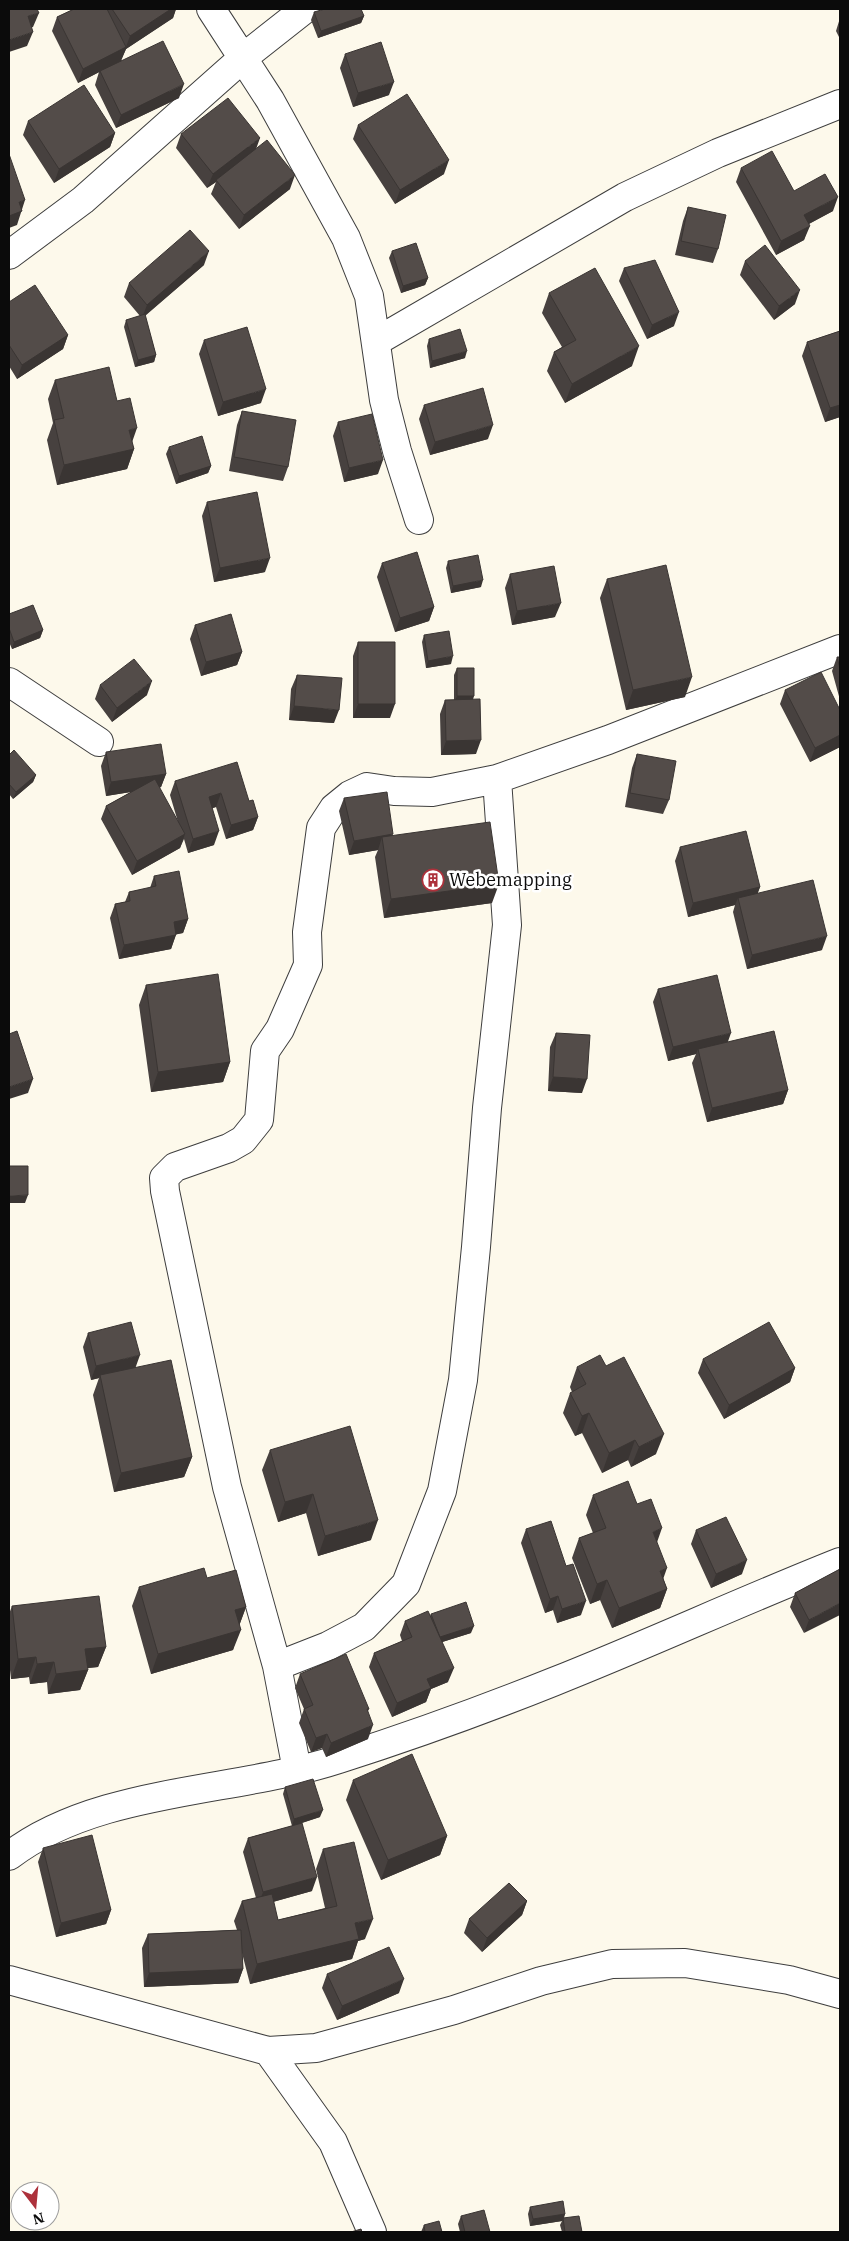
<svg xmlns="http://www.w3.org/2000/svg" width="849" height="2241" viewBox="0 0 849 2241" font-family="'IBM Plex Serif',serif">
<rect width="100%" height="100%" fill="#fdf9eb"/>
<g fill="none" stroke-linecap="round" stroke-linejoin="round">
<g stroke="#3e3e3e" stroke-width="30">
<path id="minor" d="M211,9L270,100L346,238L369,296L384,400L397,451L419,520
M9,255L83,200L244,57L305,9
M377,341L625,197L718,153L840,104
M9,682L99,742
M277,1666L328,1646L364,1627L406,1584L442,1491L463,1380L476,1247L487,1108L507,925L497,779
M297,1770L277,1666L227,1487L165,1191L164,1178L175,1167L229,1148L243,1140L259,1120L265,1051L280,1029L308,965L307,932L321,828L334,808L350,795L367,787L394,791L432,792L497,779L608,740L840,649
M9,1856C97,1788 235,1793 339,1759C411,1736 483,1710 553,1682C649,1644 744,1600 840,1562
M9,1980L268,2051L333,2142L372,2232
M268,2051L316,2048L454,2010L541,1981L612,1964L685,1963L789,1980L840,1994"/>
</g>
<use href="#minor" stroke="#fff" stroke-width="28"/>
</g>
<path fill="#47413f" d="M74,9H176L173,18L126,49L121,60L179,98L116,128L95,85L99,72L78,83L52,31L57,17Z
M314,12L364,16L361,23L318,38L311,20Z
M840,18V39L836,31Z
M345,54L389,95L353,107L340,68Z
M28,121L115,133L110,147L54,183L23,135Z
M358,125L444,174L395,204L353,139Z
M181,134L256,149L290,189L239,229L211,194L216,182L207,188L176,148Z
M741,168L794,191L833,211L809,224L804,240L776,255L736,182Z
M688,207L718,249L713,263L675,255L683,221Z
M392,251L428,278L425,285L401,293L389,258Z
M745,261L795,304L774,320L740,275Z
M204,265L145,316L156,355L154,362L135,367L124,327L126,320L140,316L124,297L129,283Z
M624,268L674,326L647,339L619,281Z
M549,293L632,366L565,403L547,371L554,352L562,347L542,313Z
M9,302L68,335L63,349L17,379L9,366Z
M840,331V417L825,422L802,356L807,342Z
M429,339L465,358L430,368L427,346Z
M204,340L261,403L218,416L199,354Z
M55,380L117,401L134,449L127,469L57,485L47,440L53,423L48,399Z
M424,405L488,439L430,455L419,419Z
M242,411L288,467L283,481L229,471L237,425Z
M338,422L378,474L344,482L333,436Z
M169,447L211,466L208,473L176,484L166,454Z
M207,502L265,572L214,582L202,516Z
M448,561L481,587L451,593L446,568Z
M382,563L434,607L429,621L395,632L377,577Z
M510,574L555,617L512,625L505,588Z
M607,579L685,697L626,710L600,598Z
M9,614L43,630L40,638L12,649L9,642Z
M195,625L242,652L237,665L201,676L190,639Z
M424,635L451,664L426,668L422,642Z
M358,642L390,718H353V656Z
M837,657H840V700L832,671Z
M457,668L473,699L476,754L441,755L440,714L445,700H454V675Z
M297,675L334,723L289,720L291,689Z
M100,685L147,695L112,722L95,699Z
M785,690L840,710V747L810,762L780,704Z
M106,752L166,774L161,787L159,788L178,822L170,795L175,781L249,801L258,817L253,830L226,839L216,807L212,808L214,845L188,853L184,839L180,848L132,875L101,819L106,806L131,792L106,796L101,766Z
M637,754L669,800L663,814L625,807L632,768Z
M9,755L36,775L33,782L13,799L9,794Z
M344,798L392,836L492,903L384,918L375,857L378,850L349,855L339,811Z
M680,847L760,887L757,894L822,950L747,969L733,912L735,905L688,917L675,861Z
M154,876L188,919L183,933L176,934L171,949L119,959L110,918L115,904L125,902L129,892L150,888Z
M146,985L230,1062L223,1082L151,1092L139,1005Z
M658,989L728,1042L788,1090L783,1104L707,1122L692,1063L696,1054L668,1061L653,1002Z
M556,1033L582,1093L548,1091L550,1047Z
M88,1333L135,1368L192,1457L184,1477L114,1492L93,1395L99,1378L91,1380L83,1347Z
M703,1359L795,1368L790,1382L724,1419L698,1373Z
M577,1367L656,1454L631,1467L628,1460L602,1473L582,1433L575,1436L563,1413L570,1393L572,1392L570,1387Z
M270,1450L371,1540L318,1556L306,1513L278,1522L262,1470Z
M593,1495L637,1504L667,1589L660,1608L612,1628L600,1600L590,1604L572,1558L579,1538L593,1533L586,1515Z
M526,1529L581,1615L557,1623L553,1610L545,1613L521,1543Z
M696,1530L742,1574L711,1588L691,1544Z
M840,1569L804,1633L790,1607L795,1593Z
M207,1578L246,1607L239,1626L233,1650L151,1674L132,1606L139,1587Z
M12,1606L106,1647L98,1667L87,1668L88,1670L80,1690L48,1694L47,1682L30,1684L29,1677L11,1679L9,1661V1614Z
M431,1614L471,1633L442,1642L448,1682L431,1689L426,1702L392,1717L369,1667L374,1653L402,1641L400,1635L405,1621L430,1616Z
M300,1674L369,1709L368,1711V1739L326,1757L322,1748L311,1752L299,1723L304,1709L295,1688Z
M353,1780L447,1836L440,1855L381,1880L346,1800Z
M285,1787L320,1817L302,1823L312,1891L273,1902L278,1920L325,1908L316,1869L323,1849L365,1939L358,1941L352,1959L250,1984L242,1953L243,1969L238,1983L144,1987L142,1948L148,1934L237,1930L234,1921L242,1901L256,1898L243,1852L248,1838L292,1826L283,1794Z
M43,1848L111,1910L106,1924L56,1937L38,1862Z
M527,1901L522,1915L482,1952L464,1933L469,1919Z
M327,1974L399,1993L337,2020L322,1988Z
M530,2207L565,2214L564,2218L582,2232H562L560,2225L562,2221L530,2226L528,2214Z
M461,2216L490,2232H460L458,2224Z
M424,2225L442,2232H421Z"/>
<path fill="#3a3533" d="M171,9H176L173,18L126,49L121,61L78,83L83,69L126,47L130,36Z
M39,13L33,27L23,30L28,16Z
M364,16L361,23L318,38L321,31Z
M33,32L27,46L9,52V40Z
M394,82L389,95L353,107L358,93Z
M184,84L179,98L116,128L121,115Z
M115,133L110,147L54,183L59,169Z
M260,138L255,152L216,180V182L207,188L213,174Z
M449,160L444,174L395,204L400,190Z
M295,175L290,189L239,229L244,215Z
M838,197L833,211L799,229L804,215Z
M25,200L17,225L9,228V216L19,202Z
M810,226L804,240L776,255L781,241Z
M209,251L204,265L142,318L147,305Z
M428,278L425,285L401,293L403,286Z
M800,290L795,304L774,320L779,306Z
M679,312L674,326L647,339L652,325Z
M68,335L63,349L17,379L22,365Z
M639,346L632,366L565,403L572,384Z
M467,351L465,358L430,368L432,361Z
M156,355L154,362L135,367L138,360Z
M266,389L261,403L218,416L223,402Z
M840,405V417L825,422L830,408Z
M493,425L488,439L430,455L435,442Z
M137,428L130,448L129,430Z
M134,449L127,469L57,485L64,465Z
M383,460L378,474L344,482L349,468Z
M211,466L208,473L176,484L179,476Z
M270,558L265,572L214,582L220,568Z
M483,580L481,587L451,593L453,586Z
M561,603L555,617L512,625L517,611Z
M434,607L429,621L395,632L400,618Z
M43,630L40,638L12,649L14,642Z
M242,652L237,665L201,676L206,662Z
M453,656L451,664L426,668L428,661Z
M692,677L685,697L626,710L633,690Z
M152,681L147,695L112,722L117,708Z
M457,696H474L472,703H454Z
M358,704H395L390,718H353Z
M294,706L339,710L334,723L289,720Z
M840,735V747L810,762L815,748Z
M481,740L476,754L441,755L446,741Z
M166,774L161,787L106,796L111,782Z
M36,775L33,782L13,799L16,792Z
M221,793L216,807L204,811L209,797Z
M258,817L253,830L226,839L231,825Z
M219,831L214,845L188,853L193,839Z
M185,834L180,848L132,875L137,861Z
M393,834L387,848L382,837L378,850L349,855L354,841Z
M499,884L492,903L384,918L391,899Z
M760,887L755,901L738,898L735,905L688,917L693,903Z
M188,919L183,933L169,936L174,922Z
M176,935L171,949L119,959L124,945Z
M827,936L822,950L747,969L752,955Z
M731,1033L726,1047L698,1049L696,1054L668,1061L673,1047Z
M230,1062L223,1082L151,1092L158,1072Z
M553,1077L587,1079L582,1093L548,1091Z
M33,1079L28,1093L9,1099V1087Z
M788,1090L783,1104L707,1122L712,1108Z
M28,1195L25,1203H9V1196Z
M140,1355L135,1369L100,1375L99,1378L91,1380L96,1366Z
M795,1368L790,1382L724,1419L729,1405Z
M589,1413L582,1433L575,1436L582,1416Z
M664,1434L656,1454L631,1467L639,1447Z
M635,1440L628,1460L602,1473L609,1453Z
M192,1457L184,1477L114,1492L121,1473Z
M313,1494L306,1513L278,1522L285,1502Z
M378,1520L371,1540L318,1556L325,1536Z
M662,1528L655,1548L653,1532Z
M747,1560L742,1574L711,1588L716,1574Z
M667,1568L660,1588V1571Z
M607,1580L600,1600L590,1604L597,1584Z
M667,1589L660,1608L612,1628L619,1608Z
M558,1596L553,1610L545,1613L550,1599Z
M586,1601L581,1615L557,1623L562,1609Z
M840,1603V1615L804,1633L809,1620Z
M246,1607L239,1626L235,1610Z
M474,1626L471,1633L436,1644L439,1637Z
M241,1630L233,1650L151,1674L158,1654Z
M106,1647L98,1667L78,1669L85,1649Z
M36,1657L29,1677L11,1679L18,1659Z
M54,1662L47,1682L30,1684L37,1664Z
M454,1668L448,1682L431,1689L426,1702L392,1717L397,1703L427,1679Z
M88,1670L80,1690L48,1694L56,1674Z
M373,1725L368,1739L326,1757L331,1743Z
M327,1734L322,1748L311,1752L316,1738Z
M323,1810L320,1817L292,1826L294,1819Z
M447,1836L440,1855L381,1880L388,1860Z
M317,1877L312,1891L258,1906L263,1892Z
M527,1901L522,1915L482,1952L487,1938Z
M111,1910L106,1924L56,1937L61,1923Z
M373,1919L365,1939L358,1941L352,1959L250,1984L257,1964L355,1923Z
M243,1969L238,1983L144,1987L149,1973Z
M404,1979L399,1993L337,2020L342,2006Z
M565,2214L562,2221L530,2226L533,2219Z"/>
<path fill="#534c49" stroke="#3a3533" d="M9,9H37L39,13L28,16L33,32L9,40Z
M74,9H107L126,47L83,69L57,17Z
M112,9H171L130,36Z
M325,9H361L364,16L321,31L314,12Z
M163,41L184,84L121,115L100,71Z
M381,42L394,82L358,93L345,54Z
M84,85L115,133L59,169L28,121Z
M407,94L449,160L400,190L358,125Z
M228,98L260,138L213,174L181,134Z
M267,140L295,175L244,215L216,180Z
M772,151L794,191L825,174L838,197L804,215L810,226L781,241L741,168Z
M9,154L25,200L19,202L22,211L9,216Z
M688,207L726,215L718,249L681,241Z
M190,230L209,251L147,305L129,283Z
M416,243L428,278L403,286L392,251Z
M765,245L800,290L779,306L745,261Z
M655,260L679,312L652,325L624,268Z
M595,268L639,346L572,384L554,352L576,340L549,293Z
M35,285L68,335L22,365L9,345V302Z
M145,314L156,355L138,360L126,320Z
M247,327L266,389L223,402L204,340Z
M460,329L467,351L432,361L429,339Z
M840,331V405L830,408L807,342Z
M109,367L117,401L130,398L137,428L129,430L134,449L64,465L54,420L64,418L55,380Z
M483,388L493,425L435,442L424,405Z
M242,411L296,420L288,467L234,457Z
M372,414L383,460L349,468L338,422Z
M202,436L211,466L179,476L169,447Z
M257,492L270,558L220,568L207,502Z
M417,552L434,607L400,618L382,563Z
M478,555L483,580L453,586L448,561Z
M666,565L692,677L633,690L607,579Z
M554,566L561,603L517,611L510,574Z
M33,605L43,630L14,642L9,628V614Z
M231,614L242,652L206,662L195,625Z
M449,631L453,656L428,661L424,635Z
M358,642H395V704H358Z
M837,657H840V669Z
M134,659L152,681L117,708L100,685Z
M457,668H474V696H457Z
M821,672L840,710V735L815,748L785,690Z
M297,675L342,678L339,710L294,706Z
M480,699L481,740L446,741L445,700Z
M161,744L166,774L111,782L106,752Z
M14,750L36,775L16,792L9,784V755Z
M637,754L676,761L669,800L630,793Z
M237,762L249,801L253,800L258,817L231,825L221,793L209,797L219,831L193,839L175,781Z
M155,779L185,834L137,861L106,806Z
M387,792L393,834L354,841L344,798Z
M490,822L499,884L391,899L382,837Z
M746,831L760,887L693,903L680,847Z
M179,871L188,919L174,922L176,935L124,945L115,904L130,901L129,892L156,886L154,876Z
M813,880L827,936L752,955L738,898Z
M218,974L230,1062L158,1072L146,985Z
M717,975L731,1033L673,1047L658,989Z
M17,1031L33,1079L9,1087V1034Z
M774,1031L788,1090L712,1108L698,1049Z
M556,1033L590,1035L587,1079L553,1077Z
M9,1166H28V1195L9,1196Z
M131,1322L140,1355L96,1366L88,1333Z
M769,1322L795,1368L729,1405L703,1359Z
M600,1355L606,1366L624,1357L664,1434L639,1447L635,1440L609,1453L589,1413L582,1416L570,1393L586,1384L577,1367Z
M171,1360L192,1457L121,1473L100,1375Z
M350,1426L378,1520L325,1536L313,1494L285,1502L270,1450Z
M628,1481L637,1504L651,1499L662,1528L653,1532L667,1568L660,1571L667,1589L619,1608L607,1580L597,1584L579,1538L606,1528L593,1495Z
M726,1517L747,1560L716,1574L696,1530Z
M551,1521L566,1566L573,1564L586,1601L562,1609L558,1596L550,1599L526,1529Z
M204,1568L207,1578L236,1570L246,1607L235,1610L241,1630L158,1654L139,1587Z
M840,1569V1603L809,1620L795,1593Z
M99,1596L106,1647L85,1649L88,1670L56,1674L54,1662L37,1664L36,1657L18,1659L12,1606Z
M466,1602L474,1626L440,1637L431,1614Z
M428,1611L454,1668L427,1679L431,1688L397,1703L374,1653L412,1637L405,1621Z
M346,1654L369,1709H367L373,1725L331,1743L327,1734L316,1738L304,1709L313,1705L300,1674Z
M412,1754L447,1836L388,1860L353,1780Z
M313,1779L323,1810L294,1819L285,1787Z
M302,1823L317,1877L263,1892L248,1838Z
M92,1835L111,1910L61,1923L43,1848Z
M354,1842L373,1919L355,1923L359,1939L257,1964L242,1901L272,1894L278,1920L337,1906L323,1849Z
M509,1883L527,1901L487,1938L469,1919Z
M241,1930L243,1969L149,1973L148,1934Z
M389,1947L404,1979L342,2006L327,1974Z
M563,2201L565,2214L533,2219L530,2207Z
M484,2210L490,2232H465L461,2216Z
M579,2216L582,2232H565L563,2218Z
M439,2221L442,2232H425L424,2225Z
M361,2229L362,2232H351Z"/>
<defs>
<g id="building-ring" transform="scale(1.125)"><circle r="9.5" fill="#fff" stroke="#ad313b" stroke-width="1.5"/><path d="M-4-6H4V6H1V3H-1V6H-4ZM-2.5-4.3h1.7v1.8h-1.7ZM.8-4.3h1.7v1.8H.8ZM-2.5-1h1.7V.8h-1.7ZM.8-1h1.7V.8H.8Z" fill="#ad313b"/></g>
</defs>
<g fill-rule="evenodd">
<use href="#building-ring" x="433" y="880"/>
</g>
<g text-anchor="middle" stroke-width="5" stroke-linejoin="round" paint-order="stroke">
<g font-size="18" fill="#0b0b0b" stroke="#fff" text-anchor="start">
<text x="449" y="886">Webemapping</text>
</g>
</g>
<rect width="849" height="2241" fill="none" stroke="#0b0b0b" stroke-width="20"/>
<g transform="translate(35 2206) rotate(164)"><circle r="24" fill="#ffffff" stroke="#9d9d9d"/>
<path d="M0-4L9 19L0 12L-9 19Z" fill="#ad313b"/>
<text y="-8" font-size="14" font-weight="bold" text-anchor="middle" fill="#0b0b0b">N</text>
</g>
</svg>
